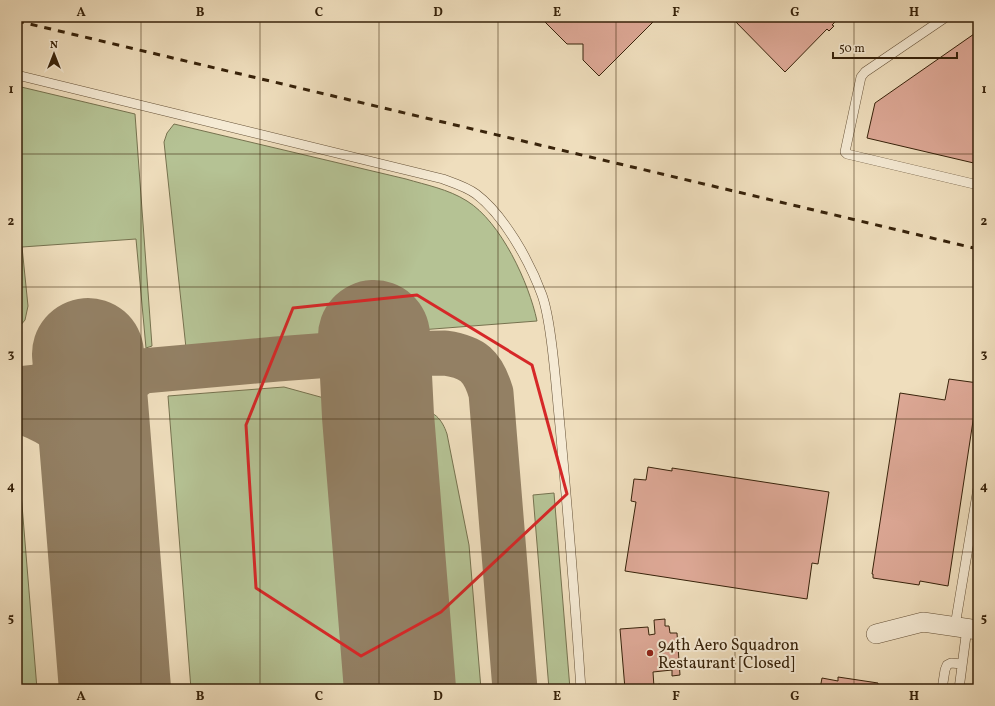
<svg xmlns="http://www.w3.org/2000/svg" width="995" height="706" viewBox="0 0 995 706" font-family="Vollkorn,serif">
<rect width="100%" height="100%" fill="#efdebd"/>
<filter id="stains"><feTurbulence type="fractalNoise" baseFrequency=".005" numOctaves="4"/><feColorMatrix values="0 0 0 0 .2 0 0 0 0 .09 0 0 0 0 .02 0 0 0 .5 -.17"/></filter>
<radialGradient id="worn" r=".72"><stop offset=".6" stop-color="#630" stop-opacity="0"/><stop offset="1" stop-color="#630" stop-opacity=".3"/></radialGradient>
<path fill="#b5c294" stroke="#76724f" d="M17,86L135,114L152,346L146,348L136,239L22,247L28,306L25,320L20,326L17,328Z
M174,124L406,179C426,185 448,189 467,201C501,222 529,283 537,321L186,348L164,142L167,133Z
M284,387L324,398L343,460L361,689H191L168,396Z
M418,410C434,410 442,419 447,434L469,545L481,689H439Z
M17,454L18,456L37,689H17Z
M554,493L570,689H549L533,495Z"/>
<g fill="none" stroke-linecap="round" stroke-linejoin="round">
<path stroke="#938064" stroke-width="45" d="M330,355C347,361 366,369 372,388C375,397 376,407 378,416
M17,389L35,387L143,371L277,359L330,355L445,353C473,357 483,366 491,393L515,689
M17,410C42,418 71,433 84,457C91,468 95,481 99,494
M93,426C103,395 117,387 143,371"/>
<path stroke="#938064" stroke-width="112" d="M374,336L378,416L400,689
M88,354L115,689"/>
</g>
<path fill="#dda896" stroke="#37220a" d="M540,17H652L655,20L599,76L583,60V44H567Z
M731,17H840L832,25L834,26L829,31L827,29L785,72Z
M978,32V164L867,138L875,103L974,34Z
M949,379L978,383V388L948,586L920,581L919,585L873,578V574H872L900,393L945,400Z
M648,467L672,471V468L829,492L818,564L812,563L807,599L625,571L636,502L631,501L634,479L646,480Z
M665,619V626H669L670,633H677L680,675L672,676V670L653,672L654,687L659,684L664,686L675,685V689H625L620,629L648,627L649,635L655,634L654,620Z
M838,677L878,683V687L890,689H820L822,678L838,681Z"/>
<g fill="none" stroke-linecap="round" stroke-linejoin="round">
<g stroke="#655137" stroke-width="10">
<path id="lane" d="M946,17L865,72L861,77L845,152L847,154L978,185
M17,75L443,179C454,183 467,187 476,194C504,215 530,262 542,295C547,309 549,324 551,339C555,368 557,397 560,426C568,514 575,601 581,689
M955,626L978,488
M942,689L945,670L947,665L951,663L962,664
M959,689L967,628"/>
</g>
<g stroke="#655137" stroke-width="20">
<path id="street" d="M876,634L923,622L978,630"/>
</g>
<use href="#lane" stroke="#f5ead4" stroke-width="9"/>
<use href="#street" stroke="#f5ead4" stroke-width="19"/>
<path stroke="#37220a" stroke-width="3" stroke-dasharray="7 7" stroke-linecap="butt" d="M17,21L978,249"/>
</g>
<path fill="none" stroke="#d62828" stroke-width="3" stroke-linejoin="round" d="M417,295L532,365L567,494L441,612L361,656L256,588L246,425L293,308Z"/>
<path fill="none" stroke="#37220a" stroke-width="1" stroke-opacity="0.55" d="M141,17V689M260,17V689M379,17V689M498,17V689M616,17V689M735,17V689M854,17V689M17,154H978M17,287H978M17,419H978M17,552H978"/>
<circle fill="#8f2418" stroke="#f5ead4" stroke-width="1.5" cx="650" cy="653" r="4"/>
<g text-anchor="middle" stroke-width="4" stroke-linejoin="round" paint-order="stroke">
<g font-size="16" fill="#37220a" stroke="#f5ead4" text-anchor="start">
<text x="658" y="650">94th Aero Squadron<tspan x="658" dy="18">Restaurant [Closed]</tspan></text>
</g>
</g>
<rect width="995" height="706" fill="none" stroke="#efdebd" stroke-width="44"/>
<g transform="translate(54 54)" stroke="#f5ead4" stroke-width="3" paint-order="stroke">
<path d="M0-3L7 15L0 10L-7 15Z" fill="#37220a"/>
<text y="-6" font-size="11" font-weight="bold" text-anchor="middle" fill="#37220a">N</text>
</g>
<path d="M833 52v6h124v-6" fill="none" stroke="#37220a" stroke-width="2"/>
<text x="839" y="52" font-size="12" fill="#37220a" stroke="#f5ead4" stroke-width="3" paint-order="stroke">50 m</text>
<rect x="22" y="22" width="951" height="662" fill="none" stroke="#37220a" stroke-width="1.5"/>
<g font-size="13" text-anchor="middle" font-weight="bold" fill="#37220a">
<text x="81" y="16">A</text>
<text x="200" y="16">B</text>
<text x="319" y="16">C</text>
<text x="438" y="16">D</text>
<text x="557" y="16">E</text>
<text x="676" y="16">F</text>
<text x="795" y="16">G</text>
<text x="914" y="16">H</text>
<text x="11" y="93">1</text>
<text x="984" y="93">1</text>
<text x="11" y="225">2</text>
<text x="984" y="225">2</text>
<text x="11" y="358">3</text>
<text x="984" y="358">3</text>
<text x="11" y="490">4</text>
<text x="984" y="490">4</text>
<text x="11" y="622">5</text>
<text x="984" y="622">5</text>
<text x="81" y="700">A</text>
<text x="200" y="700">B</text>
<text x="319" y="700">C</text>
<text x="438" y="700">D</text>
<text x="557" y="700">E</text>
<text x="676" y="700">F</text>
<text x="795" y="700">G</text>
<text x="914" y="700">H</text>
</g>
<rect width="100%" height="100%" filter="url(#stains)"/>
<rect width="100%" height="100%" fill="url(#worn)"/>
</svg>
